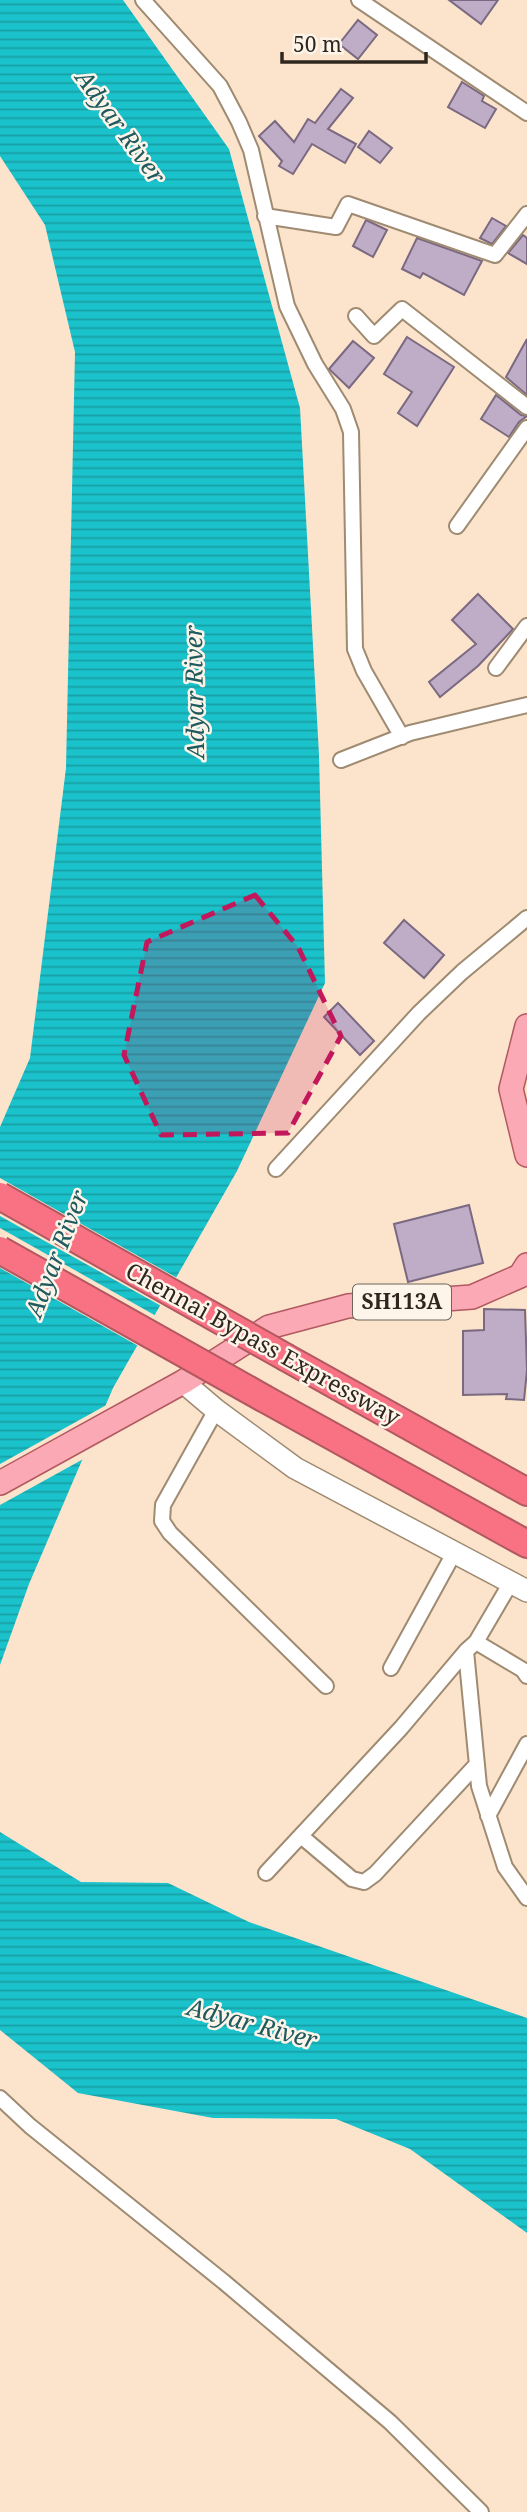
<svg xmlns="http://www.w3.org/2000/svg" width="527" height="2512" viewBox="0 0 527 2512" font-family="'Noto Serif',serif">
<defs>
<pattern id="water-rules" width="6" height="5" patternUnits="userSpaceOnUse" patternTransform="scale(1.75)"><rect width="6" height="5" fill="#1ac2cb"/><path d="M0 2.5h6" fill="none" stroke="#189ea4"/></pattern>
</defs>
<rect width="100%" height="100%" fill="#fbe4cb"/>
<path fill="url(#water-rules)" d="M0,0H123L229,149L300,408L319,755L325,983L237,1171L113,1388L29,1584L0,1665V1127L30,1058L66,768L75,352L45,225L0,156Z
M0,1832L81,1882L168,1883L249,1922L527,2018V2233L410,2149L336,2119L213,2118L78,2093L0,2030Z"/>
<path fill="#fbe4cb" d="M0,1178L179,1279L163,1307L0,1216Z
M0,1228L158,1317L140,1347L0,1268Z
M110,1403L87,1457L0,1505V1464Z"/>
<path fill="#bfacc6" stroke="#7a6981" stroke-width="2" d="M449,0H498L481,24Z
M358,20L377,35L358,59L339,44Z
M462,82L484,96L482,101L496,109L485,128L448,107Z
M341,89L353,98L328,129L356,144L345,163L312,144L293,174L279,166L282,161L259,136L275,121L294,142L308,119L315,123Z
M369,131L392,148L380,163L358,147Z
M492,218L506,226L492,244L480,238Z
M366,220L387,230L373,257L353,246Z
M523,235L527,238V264L508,253Z
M417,238L482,261L464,295L423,273L420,278L402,269Z
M407,337L454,367L417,426L398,413L412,392L384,374Z
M527,339V395L506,377Z
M353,341L374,358L349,388L329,369Z
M496,395L521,415L527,416L519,422L509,437L481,419Z
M478,594L513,629L478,666L440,697L429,682L476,644L452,620Z
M404,920L444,955L424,978L384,943Z
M338,1003L374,1041L360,1055L324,1017Z
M469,1205L483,1263L408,1282L394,1224Z
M484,1309L525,1310L527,1370L524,1400L506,1399L507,1394L463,1395V1331L484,1330Z"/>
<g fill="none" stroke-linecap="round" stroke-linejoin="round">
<g stroke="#9f8a72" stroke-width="18">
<path id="street" d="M143,0L220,86L239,122L251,150L287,306L315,364L343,409L351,432L355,649L364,671L402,737
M359,0L527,113
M265,216L336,227L348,204L495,255L527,214
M356,316L374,336L402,309L527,407
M457,526L527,428
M496,668L527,626
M341,760L410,733L527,705
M276,1169L419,1013L462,972L527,918
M216,1410L163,1505L162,1521L170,1533L326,1686
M476,1642L523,1670L527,1676
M466,1651L479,1786L505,1867L527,1898
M391,1668L454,1553
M488,1816L527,1744
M301,1836L352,1879L364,1882L375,1874L477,1764
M266,1873L401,1728L466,1651L476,1642L510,1584
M0,2098L30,2126L224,2282L390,2422L481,2512"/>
</g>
<g stroke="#9f8a72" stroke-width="24">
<path id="secondary" d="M183,1382L216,1410L295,1468L527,1591"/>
</g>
<g stroke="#b25860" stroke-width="26">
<path id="primary" d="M527,1026L511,1089L527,1155
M0,1483L183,1382L269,1327L348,1306L472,1297L520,1276L527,1265"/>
</g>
<g stroke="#b25860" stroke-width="30">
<path id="highway" d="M287,1358L527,1492
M265,1399L527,1544"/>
</g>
<use href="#street" stroke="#fff" stroke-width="14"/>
<use href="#secondary" stroke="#fff" stroke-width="21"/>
<use href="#primary" stroke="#fbaab5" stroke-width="23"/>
<use href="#highway" stroke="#f87284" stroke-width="26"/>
<g stroke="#b25860" stroke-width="30" stroke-linecap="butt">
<path id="highway-bridge" d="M0,1196L287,1358
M0,1250L265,1399"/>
</g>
<use href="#highway-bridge" stroke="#f87284" stroke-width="26"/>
</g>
<path fill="#c2185b" fill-opacity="0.2" stroke="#c2185b" stroke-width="5" stroke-dasharray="14 9" stroke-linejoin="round" d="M255,895L298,947L341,1036L288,1133L161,1135L124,1055L147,942Z"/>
<g text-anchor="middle" stroke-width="5" stroke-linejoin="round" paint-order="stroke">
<rect fill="#fdf4ea" stroke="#6d645a" stroke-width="2" x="353" y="1284.5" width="98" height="35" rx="5"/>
<g font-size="21" font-weight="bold" fill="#2f271d">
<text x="402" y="1309">SH113A</text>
</g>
<g font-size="23" fill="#2f271d" stroke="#fdf4ea">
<text transform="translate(263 1344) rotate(29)" y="8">Chennai Bypass Expressway</text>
</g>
<g font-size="24" font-style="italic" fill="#1e5a5e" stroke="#fdf4ea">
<text transform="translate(120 127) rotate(54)" y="8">Adyar River</text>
<text transform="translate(195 692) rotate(-91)" y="8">Adyar River</text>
<text transform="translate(57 1254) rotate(-69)" y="8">Adyar River</text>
<text transform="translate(252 2024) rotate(15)" y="8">Adyar River</text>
</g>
</g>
<path d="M282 52v10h144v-10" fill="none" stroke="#2f271d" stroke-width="3.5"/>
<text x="293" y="52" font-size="21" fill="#2f271d" stroke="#fdf4ea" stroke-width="5" paint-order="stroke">50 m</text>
</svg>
